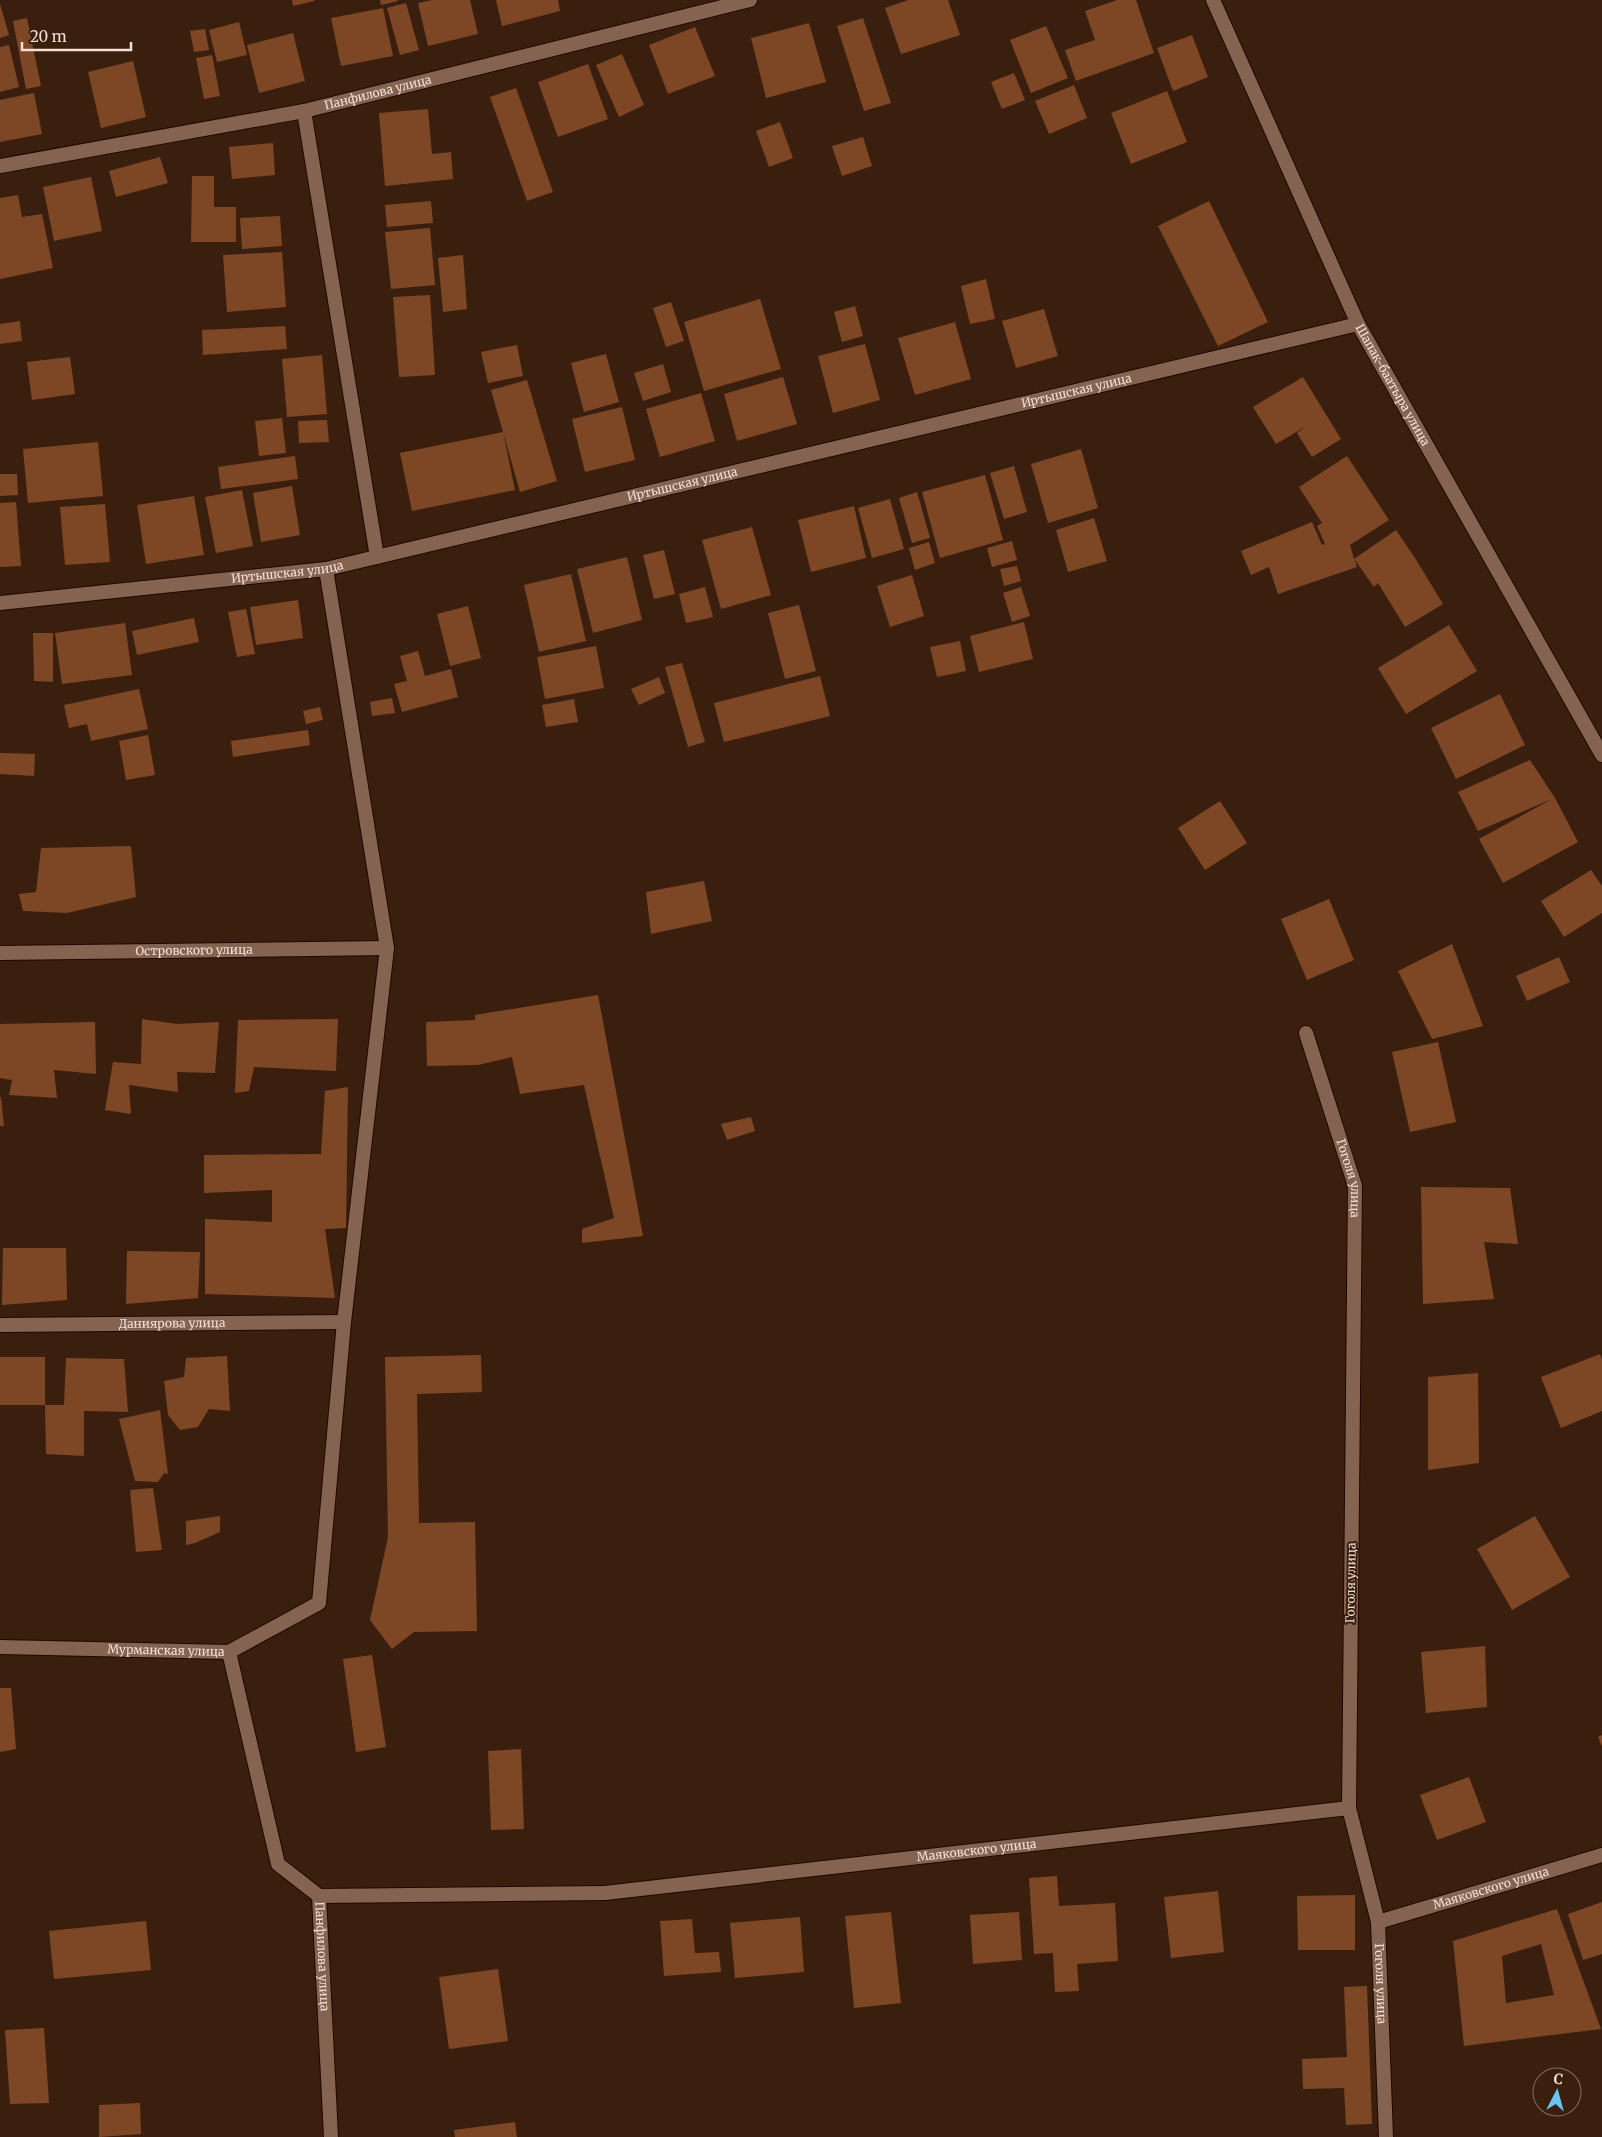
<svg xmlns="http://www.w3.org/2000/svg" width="1602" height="2137" viewBox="0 0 1602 2137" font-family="Merriweather,serif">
<rect width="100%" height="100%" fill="#3b1f0e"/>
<path fill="#7d4726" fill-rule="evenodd" d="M292,0H314V1L293,6Z
M380,0H398V1L381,5Z
M432,0H470L478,34L428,46L418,3Z
M496,0H558L560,11L502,26Z
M908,0H948L960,35L901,54L885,8Z
M1117,0H1136L1154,53L1076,81L1065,50L1095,40L1085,11Z
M406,3L419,50L400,55L387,8Z
M0,4L9,35L0,38Z
M383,8L393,56L341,66L331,18Z
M27,18L41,86L26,89L13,21Z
M863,18L891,103L864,111L837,26Z
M239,22L247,55L217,62L209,30Z
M809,23L826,82L766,98L751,38Z
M1046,26L1068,78L1031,93L1010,40Z
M695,27L715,76L668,94L649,45Z
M205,29L209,50L194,52L190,31Z
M293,33L305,81L259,93L247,45Z
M1192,35L1208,77L1173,91L1157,48Z
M9,45L19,87L0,92V47Z
M622,54L644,105L619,117L596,65Z
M212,55L220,96L204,99L196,58Z
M133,61L146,117L101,128L88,72Z
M588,64L608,119L558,137L538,82Z
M1014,73L1025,100L1002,109L991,82Z
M1074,85L1087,118L1049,134L1035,101Z
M516,88L553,192L527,201L490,97Z
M1167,91L1187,142L1131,164L1111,113Z
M34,93L42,134L0,142V100Z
M428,109L432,154L451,152L453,179L385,186L379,113Z
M780,122L793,158L769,167L756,131Z
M863,137L872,166L842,176L832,146Z
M273,143L275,175L232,179L229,147Z
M160,157L168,183L116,197L109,171Z
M192,176H214V207H236V242H191Z
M91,177L102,231L54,241L43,187Z
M18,195L22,217L42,214L53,268L0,279V198Z
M431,201L433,223L387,227L385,205Z
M1209,201L1268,322L1218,346L1158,226Z
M280,216L282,246L242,249L240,218Z
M430,228L435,285L391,289L385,232Z
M282,252L286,307L227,312L223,255Z
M463,255L467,309L443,312L438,258Z
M986,279L995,319L970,324L961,286Z
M430,295L435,375L399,377L393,297Z
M760,299L781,369L704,391L684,322Z
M671,302L684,341L666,347L653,308Z
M855,306L863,336L842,342L834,312Z
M1044,309L1058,356L1016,368L1002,321Z
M20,321L22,341L0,344V324Z
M955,322L971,379L915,395L898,338Z
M285,326L287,349L203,355L202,330Z
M865,344L880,400L833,413L818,356Z
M517,345L523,376L488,383L481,352Z
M606,354L619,402L584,412L571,363Z
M322,355L327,414L287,417L282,359Z
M70,357L75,394L32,400L27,362Z
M663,364L671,392L643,401L634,373Z
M783,377L797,424L737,441L724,394Z
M1303,377L1341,439L1312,457L1297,433L1305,427L1276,444L1253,407Z
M527,380L557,481L520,492L491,390Z
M701,393L715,441L660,457L646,409Z
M622,407L635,460L585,472L572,419Z
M282,418L286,453L259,456L255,421Z
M327,420L329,442L299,443L298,421Z
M503,432L515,490L412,511L400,453Z
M98,442L103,496L28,503L23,449Z
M1081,449L1098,508L1048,523L1031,464Z
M295,456L298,479L221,489L218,467Z
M1347,456L1389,520L1350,545L1354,559L1396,530L1415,558L1443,604L1405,627L1378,583L1374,587L1355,560L1357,567L1278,594L1269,567L1251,575L1241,551L1312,522L1322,545L1325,544L1317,526L1322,523L1299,487Z
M1014,466L1027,512L1004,519L990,473Z
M0,474H17L18,495L0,496Z
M985,475L1003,540L940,558L922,492Z
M292,486L300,535L261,542L253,493Z
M242,490L253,546L216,553L205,497Z
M917,492L930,538L912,543L899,498Z
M194,496L204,555L146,564L137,505Z
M890,499L904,549L872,558L858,508Z
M16,502L21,566L0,567V503Z
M105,504L110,562L65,565L60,507Z
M854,506L866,558L811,572L798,520Z
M1094,518L1107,561L1068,572L1056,530Z
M752,527L771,595L721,609L702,540Z
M1012,541L1017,560L992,567L987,548Z
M929,542L935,563L915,570L909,548Z
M664,550L675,594L654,599L643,555Z
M627,557L642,620L593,633L577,569Z
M1017,566L1021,581L1004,586L1000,569Z
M571,574L586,641L539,652L524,585Z
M912,575L924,616L890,627L877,586Z
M705,587L713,617L686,623L679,594Z
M1021,587L1030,616L1012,622L1003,593Z
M298,600L303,638L256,645L250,607Z
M799,605L816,671L785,679L768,613Z
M468,606L481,658L450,666L437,614Z
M246,609L255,654L237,657L228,612Z
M194,618L199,642L137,655L132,631Z
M1024,622L1033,659L979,672L970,636Z
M125,623L132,675L62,684L55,633Z
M1449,625L1477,671L1406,714L1378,668Z
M33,633H53V682L34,681Z
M960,641L966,671L937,677L930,647Z
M596,646L604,688L545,699L537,657Z
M418,651L425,676L451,669L458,697L402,712L394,684L407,681L400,656Z
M682,663L705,742L688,747L665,667Z
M820,676L830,716L724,742L714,703Z
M659,677L665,693L639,705L631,689Z
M139,689L148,729L91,741L87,724L69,728L64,705Z
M1500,694L1525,745L1456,779L1431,728Z
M392,698L395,713L372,716L370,702Z
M574,699L578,722L546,727L542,705Z
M320,707L323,720L306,724L303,711Z
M308,730L310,745L233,757L231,741Z
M148,735L155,775L126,780L119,741Z
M0,753L35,754L34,776L0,774Z
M1530,760L1555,798L1578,842L1503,883L1479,839L1552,799L1478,831L1458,792Z
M1220,801L1247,843L1205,870L1178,828Z
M131,846L136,897L67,913L23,911L19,894L36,892L41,848Z
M1591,870L1602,886V913L1564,937L1541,901Z
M704,881L712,921L651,934L646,892Z
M1329,899L1354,960L1307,980L1281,919Z
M1452,944L1483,1026L1432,1039L1398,971Z
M1559,957L1570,982L1527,1001L1516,976Z
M598,995L643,1236L582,1243V1229L614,1218L584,1085L520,1094L512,1057L478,1065L427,1066L426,1022L475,1020V1015Z
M142,1019L177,1024L219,1022L215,1073L177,1072L178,1092L129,1085L131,1114L105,1110L113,1062L141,1064Z
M338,1019L336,1071L254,1067L249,1091L235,1093L238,1020Z
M95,1022L96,1074L54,1070L57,1098L9,1095L12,1080L0,1078V1024Z
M1438,1042L1456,1122L1410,1132L1392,1052Z
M348,1087L346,1228L325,1229L335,1298L205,1294V1219L272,1222V1190L204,1193V1155L321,1154L325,1091Z
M0,1097H1L4,1126H0Z
M751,1117L755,1131L727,1140L721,1124Z
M1421,1187L1510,1188L1518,1244L1484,1242L1494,1299L1423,1304Z
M3,1248H66L67,1300L2,1305Z
M127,1251L200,1252L198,1298L126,1304Z
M1600,1354L1602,1360V1411L1561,1428L1541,1377Z
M481,1355L482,1392L417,1394L419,1523L475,1522L477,1631L414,1632L392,1649L370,1620L388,1537L385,1357Z
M227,1356L230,1411L209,1409L198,1427L180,1430L168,1415L164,1381L184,1377L186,1358Z
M0,1357H45V1405H0Z
M66,1358L124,1359L128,1412L84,1411V1456L46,1454L45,1405H64Z
M1478,1373L1479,1463L1428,1470V1377Z
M160,1410L168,1474L164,1473L158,1482L135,1481L119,1419Z
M153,1488L162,1550L136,1552L130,1490Z
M220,1516V1532L195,1543L186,1545V1521Z
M1535,1516L1570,1577L1512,1610L1477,1549Z
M1485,1646L1487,1707L1426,1713L1421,1652Z
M372,1655L386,1747L356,1752L343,1659Z
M0,1688H11L16,1749L0,1752Z
M1602,1735V1747L1598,1737Z
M521,1749L524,1829L491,1830L488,1751Z
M1469,1777L1486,1822L1437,1840L1420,1795Z
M1057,1876L1059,1906L1115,1903L1118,1961L1077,1964L1079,1991L1055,1992L1053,1953L1034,1954L1029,1878Z
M1218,1891L1224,1952L1171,1958L1164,1897Z
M1355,1895V1950H1298L1297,1896Z
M1602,1902V1954L1583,1960L1568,1914Z
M1557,1909L1601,2029L1464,2046L1453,1941ZM1541,1944L1554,1995L1506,2003L1502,1956Z
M891,1912L901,2003L854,2008L845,1916Z
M1019,1912L1022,1960L973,1964L970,1915Z
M800,1917L804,1972L735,1978L730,1923Z
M692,1919L695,1953L719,1952L721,1972L664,1976L660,1921Z
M146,1921L151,1970L54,1979L49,1931Z
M498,1969L508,2041L449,2049L439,1977Z
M1367,1986L1372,2124L1346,2125L1344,2088L1303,2089L1302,2059L1347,2057L1344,1987Z
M44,2028L49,2103L10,2104L5,2030Z
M140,2103L141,2134L99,2137V2105Z
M515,2122L517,2137H455L454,2130Z"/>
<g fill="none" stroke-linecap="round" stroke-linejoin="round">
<g stroke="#200800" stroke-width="16">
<path id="service" d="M319,1896L605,1893"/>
</g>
<g stroke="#200800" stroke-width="16">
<g id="minor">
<path id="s1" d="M1213,0L1358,324L1602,755"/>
<path d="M304,111L377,557"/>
<path id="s2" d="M0,166L304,111L750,0"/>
<path id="s3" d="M0,603L326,569L1358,324"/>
<path id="s4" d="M0,953L387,948"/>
<path id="s5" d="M1306,1033L1355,1186L1349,1808L1378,1922L1386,2137"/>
<path id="s6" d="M0,1325L344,1322"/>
<path id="s7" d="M0,1647L229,1652L319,1603L344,1322L387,948L326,569"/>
<path id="s8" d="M229,1652L278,1864L319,1896L331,2137"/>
<path id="s9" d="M605,1893L1349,1808"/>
<path id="s10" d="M1378,1922L1602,1855"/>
</g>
</g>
<use href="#service" stroke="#846351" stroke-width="14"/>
<use href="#minor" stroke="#846351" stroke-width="14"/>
</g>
<g text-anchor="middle" stroke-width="4" stroke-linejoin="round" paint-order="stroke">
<g font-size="12" fill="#f2dfd5" stroke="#3b1f0e">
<text dy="4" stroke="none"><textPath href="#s2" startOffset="385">Панфилова улица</textPath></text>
<text dy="4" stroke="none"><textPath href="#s1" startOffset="425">Шапак-баатыра улица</textPath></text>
<text dy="4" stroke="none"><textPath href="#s3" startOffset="1099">Иртышская улица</textPath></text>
<text dy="4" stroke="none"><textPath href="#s3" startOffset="694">Иртышская улица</textPath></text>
<text dy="4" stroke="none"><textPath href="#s3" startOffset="289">Иртышская улица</textPath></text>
<text dy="4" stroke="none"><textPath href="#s4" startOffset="194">Островского улица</textPath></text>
<text dy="4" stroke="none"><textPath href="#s5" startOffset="152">Гоголя улица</textPath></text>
<text dy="4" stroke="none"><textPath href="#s6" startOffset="172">Даниярова улица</textPath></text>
<text transform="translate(1351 1583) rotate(-89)" y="4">Гоголя улица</text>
<text dy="4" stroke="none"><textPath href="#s7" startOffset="166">Мурманская улица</textPath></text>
<text dy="4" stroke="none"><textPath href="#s9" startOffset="374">Маяковского улица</textPath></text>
<text dy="4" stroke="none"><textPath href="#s10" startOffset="118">Маяковского улица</textPath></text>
<text dy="4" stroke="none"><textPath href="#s8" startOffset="330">Панфилова улица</textPath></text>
<text dy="4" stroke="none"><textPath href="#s5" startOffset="962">Гоголя улица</textPath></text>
</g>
</g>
<g transform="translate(1557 2092) rotate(6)"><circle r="24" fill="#3b1f0e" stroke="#846c5e"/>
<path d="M0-4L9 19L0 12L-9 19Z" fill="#68c4f0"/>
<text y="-8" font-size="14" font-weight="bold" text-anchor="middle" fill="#f2dfd5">С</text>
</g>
<path d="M22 42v8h109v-8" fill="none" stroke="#f2dfd5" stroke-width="2.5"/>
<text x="30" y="42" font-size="15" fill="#f2dfd5" stroke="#3b1f0e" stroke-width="4" paint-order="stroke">20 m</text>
</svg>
